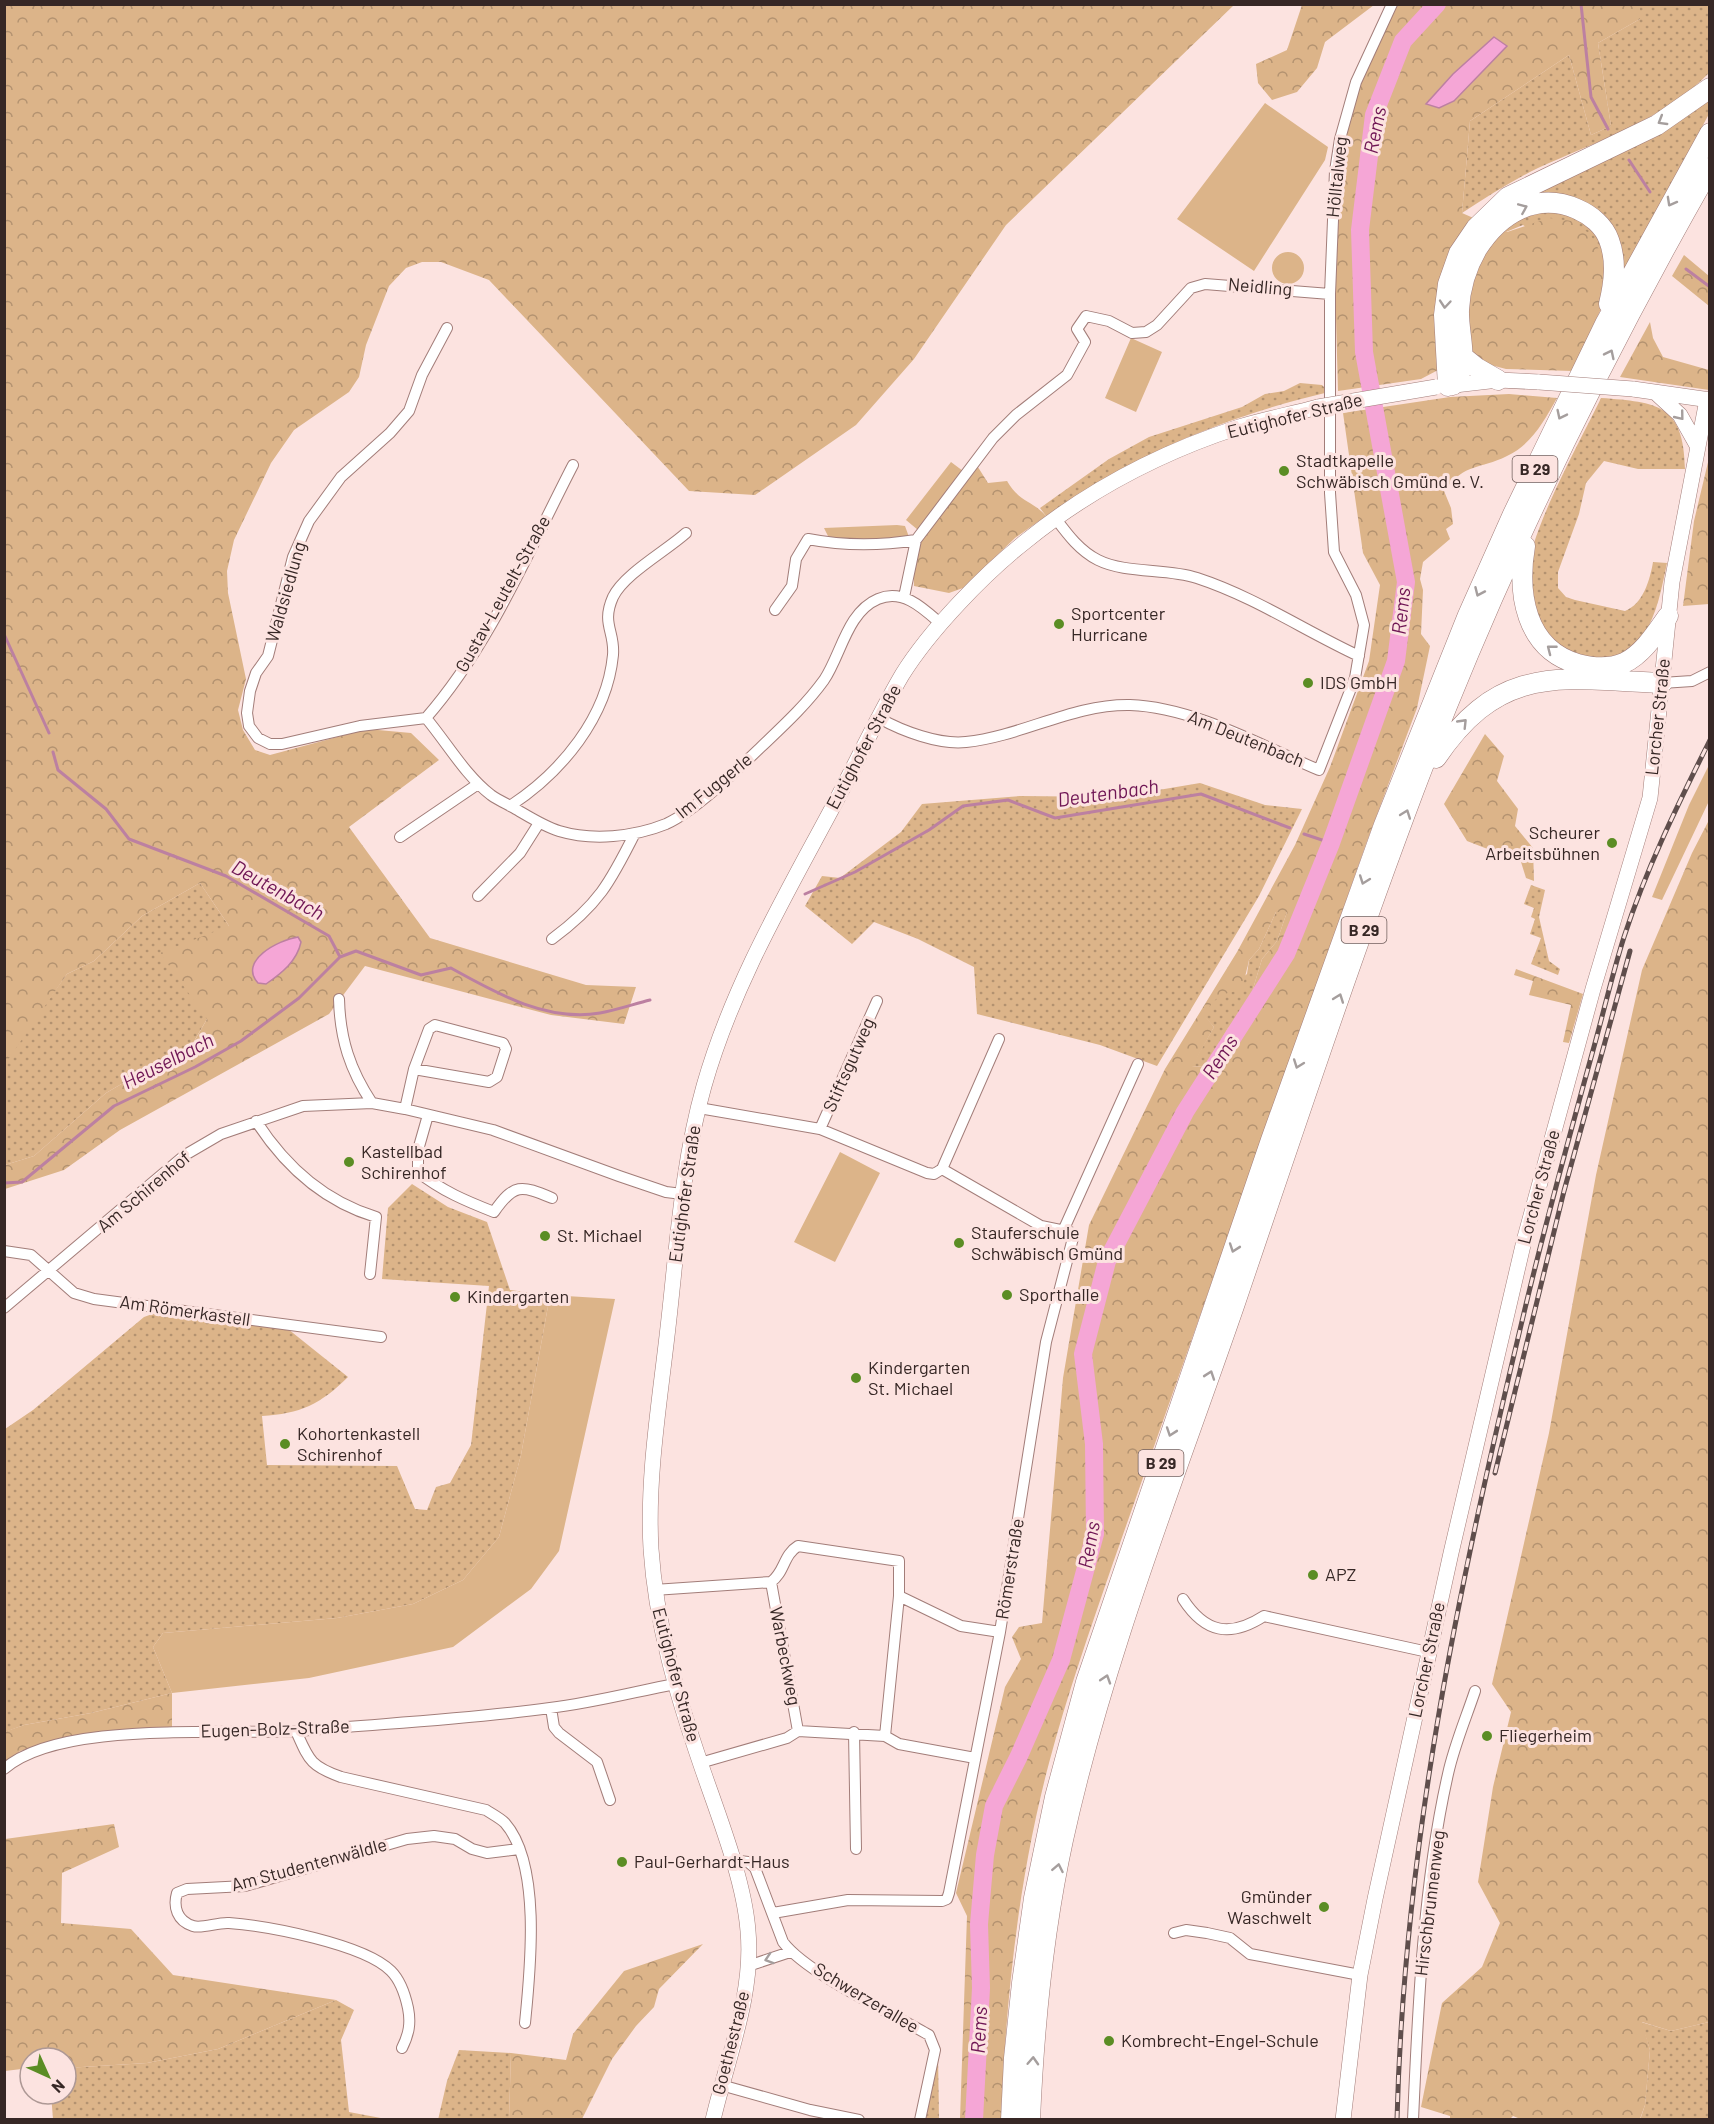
<svg xmlns="http://www.w3.org/2000/svg" width="1714" height="2124" viewBox="0 0 1714 2124" font-family="Barlow,sans-serif">
<defs>
<pattern id="grass-dots" width="8" height="8" patternUnits="userSpaceOnUse" patternTransform="scale(1.5)"><rect width="8" height="8" fill="#dcb489"/><path d="M2 2h.1M6 6h.1" fill="none" stroke="#b39270" stroke-width="1.8" stroke-linecap="round"/></pattern>
<pattern id="forest-crowns" width="20" height="18" patternUnits="userSpaceOnUse" patternTransform="scale(1.5)"><rect width="20" height="18" fill="#dcb489"/><path d="M2 6a3 3 0 1 1 6 0M12 15a3 3 0 1 1 6 0" fill="none" stroke="#b39270"/></pattern>
</defs>
<rect width="100%" height="100%" fill="#fce3e0"/>
<path fill="url(#grass-dots)" d="M1640,5H1709V73C1662,121 1597,141 1538,168C1511,181 1487,197 1462,213L1470,121L1569,55L1591,135L1611,126L1598,43L1640,19Z
M1709,94V114L1623,272L1591,211L1499,212Z
M1565,210L1602,236L1612,288L1523,225L1506,232L1501,229L1524,213Z
M1300,383L1322,385L1329,392C1223,417 1136,454 1046,516L1040,508L1109,459L1149,437L1242,407L1265,394L1284,391Z
M1601,398C1658,402 1684,405 1685,469H1638L1604,461L1586,483L1579,514L1558,572V588L1566,597L1575,600L1625,611C1643,604 1650,580 1653,562L1667,563C1662,587 1657,615 1643,636C1619,673 1554,662 1537,623C1532,611 1529,587 1528,573C1528,534 1582,438 1601,398Z
M1200,783L1265,805L1302,809L1259,896L1157,1066L1100,1045L977,1014L974,967L918,939L874,922L852,944L805,906L822,876L840,878L901,832L922,804L1020,796L1117,797Z
M200,883L229,926L207,1019L182,1062L149,1068L106,1093L34,1156L5,1165L4,1064L14,1048L67,974L94,961L142,916Z
M1531,885L1545,890L1539,917L1549,961L1560,969L1558,975L1531,964L1541,938L1530,934L1535,919L1531,917L1534,908L1524,904Z
M1276,912H1287L1277,941L1262,959L1249,1002L1228,1028L1206,1066L1191,1067L1214,1027L1203,1015L1211,1001L1247,974L1249,960L1259,949Z
M412,1184L448,1207L487,1222L510,1290L550,1295L521,1455L499,1537L463,1580L413,1604L337,1618L163,1633L153,1647L172,1693L91,1713L24,1725L5,1732V1429L33,1410L144,1317L155,1313L288,1329L348,1377C321,1404 300,1414 262,1416L267,1465L397,1466L415,1509L427,1510L436,1487L450,1483L471,1445L489,1286L382,1279L388,1208Z
M336,2000L354,2010L341,2040L349,2112L386,2119H53L51,2094H66V2068L147,2063L218,2049Z
M1641,2022L1671,2031L1709,2022V2119L1640,2120L1645,2105L1650,2050Z
M459,2050L511,2053L509,2119L438,2120L447,2081Z
M938,2055L939,2119H926Z"/>
<path fill="url(#forest-crowns)" fill-rule="evenodd" d="M5,5H1234L1006,225L914,359L856,425L755,495L689,491L489,280L441,262H422L406,268L389,286L366,345L359,377L349,392L294,430L271,463L234,540L227,571L228,593L246,679L238,710L243,730L255,750L270,755L367,729L411,733L439,760L349,827L430,938L586,985L636,987L624,1024L551,1015L365,966L329,1014L120,1130L64,1170L5,1189V1165L34,1156L106,1093L149,1068L183,1061L207,1019L160,953L229,926L200,883L142,916L94,961L67,974L5,1064Z
M1302,5H1374L1325,42L1317,68L1297,92L1272,100L1258,83L1256,64L1287,50Z
M1395,5H1640V19L1598,43L1611,126L1591,135L1569,55L1470,121L1462,213L1478,220L1440,369L1421,379L1338,391L1335,283L1342,154L1356,96L1368,61ZM1494,37L1454,101L1426,104L1453,74Z
M1549,218L1572,221L1590,234L1602,255L1607,296L1572,371L1506,369L1487,364L1472,352L1465,339L1469,281L1501,229L1507,232Z
M1684,255L1709,276V306L1672,276Z
M1650,322L1653,338L1663,357L1709,370V390L1620,377Z
M1509,394L1557,398C1544,421 1532,444 1507,456C1479,470 1466,462 1444,491L1451,508L1453,524L1446,529L1450,539L1423,562L1420,579L1423,590L1421,634L1430,646L1417,708L1366,844L1113,1563C1090,1630 1067,1695 1049,1763C1018,1880 1006,1999 1001,2119H960L967,1916L956,1893L1005,1687L1021,1659L1012,1637L1019,1627L1042,1623L1063,1378L1089,1225L1165,1069L1237,952L1295,845L1330,767L1369,661L1380,585L1363,553L1343,413L1450,397ZM1276,912H1287L1277,941L1262,959L1249,1002L1228,1028L1206,1066L1192,1067L1214,1027L1204,1015C1214,997 1222,993 1242,990L1249,960L1259,949Z
M1709,458V604L1683,606L1694,521Z
M976,464L988,483L1007,481C1021,504 1031,499 1046,516L1015,538L963,588L949,593L914,586L913,558L920,538Z
M1485,734L1504,756L1497,781L1518,809L1515,826L1533,848L1534,881L1526,878L1521,862L1467,841L1444,804Z
M1709,820V2022L1671,2031L1642,2022L1650,2050L1645,2105L1640,2119L1523,2120L1513,2116L1510,2119H1450V2116L1421,2107L1442,2003L1482,1967L1500,1923L1478,1882L1493,1787L1511,1712L1492,1684L1549,1433L1596,1175L1642,970L1692,853Z
M1516,969L1583,994L1569,1043L1563,1042L1571,1005L1529,995L1533,981L1514,975Z
M172,1693V1729L80,1736L20,1751L5,1764L4,1732L24,1725L91,1713Z
M114,1824L119,1847L62,1873L61,1923L131,1929L173,1975L336,2000L218,2049L147,2063L66,2068V2058H30V2068L5,2071V1839Z
M703,1944L659,1989L654,2007L636,2026L612,2059L582,2119H509L511,2053L566,2060L573,2034L624,1971Z"/>
<path fill="#dcb489" d="M1265,103L1328,147L1325,160L1254,271L1177,219Z
M1272 268a16 16 0 1 1 32 0a16 16 0 1 1-32 0Z
M1131,338L1162,352L1136,412L1105,398Z
M951,462L963,471L918,530L906,520Z
M897,525L905,526L909,537L879,542L830,540L824,528Z
M1709,765V801L1662,900L1652,897L1689,805Z
M840,1152L880,1173L835,1262L794,1242Z
M550,1295L615,1299L559,1551L531,1589L453,1647L309,1678L172,1693L153,1647L163,1633L337,1618L413,1604L463,1580L499,1537L521,1455Z"/>
<path fill="#f5a6d6" stroke="#bc80a1" stroke-width="1.5" d="M1494,37L1507,46L1454,101L1439,108L1426,104L1453,74Z
M298,937L301,942C297,961 282,973 266,984L258,983C238,961 278,940 298,937Z"/>
<g fill="none" stroke-linecap="round" stroke-linejoin="round">
<path stroke="#bc80a1" stroke-width="3" d="M1581,4L1591,97L1608,129
M1629,160L1650,192
M1686,269L1710,287
M4,634L49,733
M53,752L58,770L106,809L129,839L226,876L329,936L340,957L356,951L421,975L451,968C496,993 546,1022 600,1013C617,1010 634,1004 650,1000
M1304,834L1331,843
M805,894L855,872L929,830L963,806L1008,800L1055,818L1201,794L1290,828
M4,1183L22,1182L114,1106L195,1067L241,1041L299,998L340,957"/>
<path stroke="#f5a6d6" stroke-width="18" d="M974,2120L981,1988L979,1924L985,1855L994,1806L1019,1756L1061,1660L1095,1534L1094,1444L1083,1354L1107,1261L1185,1112L1286,954L1331,843L1396,661L1406,582L1364,352L1360,230L1374,115L1403,41L1437,4"/>
<g stroke="#a27d79" stroke-width="12">
<path id="street" d="M447,328L422,375L409,411L390,433L341,477L309,521L293,557L268,656L256,673L250,691L247,713L249,726L258,738L270,744H282L360,726L426,718C447,743 465,775 491,795C498,800 507,804 514,808C528,816 543,826 559,831C592,841 634,837 666,824C695,811 738,769 761,747C783,726 806,705 824,680C841,655 847,612 878,599C903,588 924,609 941,624
M1056,519C1068,535 1080,551 1098,560C1126,574 1167,568 1197,578C1255,597 1305,631 1359,656
M904,597L916,540L993,438L1016,415L1067,375L1085,342L1077,329L1086,316L1109,321L1132,333L1146,332L1157,325L1191,288L1205,284L1330,294
M775,610L792,586L796,559L808,539C844,546 879,546 916,540
M1662,683L1692,681L1710,672
M426,718C490,645 529,550 573,465
M879,718C902,731 939,745 966,742C1023,736 1072,704 1130,705C1193,707 1262,746 1319,770L1355,678L1364,625L1356,595L1334,552L1330,493V294L1335,171L1340,139L1356,82L1392,4
M510,806C562,772 607,717 613,655C615,631 601,624 613,597C624,574 666,551 686,533
M400,837L478,784
M478,896L520,853L539,823
M552,939C598,905 610,883 635,833
M339,999C340,1039 350,1070 372,1103
M699,1108L820,1129L927,1173L934,1174L942,1169
M405,1109L414,1069L429,1029L435,1025L503,1043L506,1049L497,1077L489,1082L414,1069
M428,1115L418,1150V1172C442,1191 466,1201 494,1212C514,1183 521,1185 552,1198
M256,1121C285,1166 323,1201 376,1217L370,1274
M820,1129L877,1001
M1063,1231L1138,1064
M4,1251L31,1255L74,1293L94,1299L381,1337
M4,1308L185,1155L221,1134L303,1106L372,1103L405,1109L493,1130L619,1176L666,1192L682,1194
M771,1582L798,1731
M654,1590L771,1582C785,1572 783,1555 798,1546L899,1561V1596L961,1626L1000,1632
M1183,1599C1205,1633 1230,1638 1264,1616L1428,1652
M551,1708L554,1727L559,1733L597,1762L610,1800
M296,1731C309,1760 310,1766 341,1777L486,1810C492,1814 500,1818 505,1823C542,1865 530,1972 525,2023
M854,1732L856,1849
M885,1736L899,1596
M700,1763L787,1738L798,1731L885,1736L899,1744L975,1758
M4,1769C62,1718 234,1737 311,1730C390,1723 471,1719 550,1708C592,1703 634,1692 675,1684
M731,1860L748,1862L755,1868L783,1942C806,1973 893,2014 929,2035L935,2050L920,2120
M773,1913L848,1900L942,1901L947,1899L949,1893L1000,1632L1046,1342L1073,1238L1070,1232L1041,1226L942,1169L999,1039
M1174,1933L1186,1930L1207,1933L1230,1938L1250,1954L1360,1975
M748,1966L790,1952
M402,2048C409,2034 411,2023 408,2008C405,1994 401,1981 391,1971C364,1944 268,1926 229,1923C218,1922 202,1929 193,1926C177,1921 173,1907 177,1893L187,1889L245,1886L407,1839L434,1836L455,1839L472,1849L487,1853L519,1849
M721,2085L810,2110L859,2120
M1413,2120C1418,2007 1423,1884 1448,1774C1454,1746 1466,1718 1475,1691"/>
</g>
<g stroke="#a27d79" stroke-width="16">
<path id="secondary" d="M1446,386L1498,380L1539,382
M1633,389L1710,400
M1656,393L1680,415L1698,447
M713,2120C727,2059 754,1994 748,1931C744,1879 718,1815 701,1765C677,1695 656,1624 651,1549C647,1479 659,1406 667,1336C677,1252 681,1167 704,1086C733,984 787,893 836,801C858,759 878,716 902,675C930,630 984,574 1026,541C1089,490 1162,452 1239,427C1265,419 1292,414 1318,407
M1343,2120L1360,1975L1375,1899L1451,1553L1524,1241L1593,989L1650,798L1672,582L1707,400"/>
</g>
<g stroke="#a27d79" stroke-width="21">
<path id="highway" d="M1462,356L1477,368L1498,380
M1453,385C1471,365 1458,336 1459,310C1460,289 1466,268 1477,249C1499,214 1536,191 1577,209C1591,215 1604,226 1609,240C1617,261 1614,283 1609,304
M1448,386L1444,315L1448,284L1459,253L1476,228L1508,197L1657,125L1710,88
M1525,546C1517,593 1525,649 1578,664C1593,668 1610,669 1624,663C1643,654 1656,633 1668,616
M1436,758C1501,662 1561,679 1662,683
M1011,2120L1014,2058L1022,1983L1034,1898L1055,1797L1086,1682L1271,1140L1384,825L1468,615L1513,514L1605,324L1710,133
M1030,2120C1034,2026 1043,1932 1063,1840C1103,1657 1174,1480 1235,1303C1293,1132 1350,960 1414,790C1494,579 1598,364 1710,168"/>
</g>
<use href="#street" stroke="#fff" stroke-width="10"/>
<use href="#secondary" stroke="#fff" stroke-width="15"/>
<use href="#highway" stroke="#fff" stroke-width="20"/>
<g stroke="#5f4e4c" stroke-width="5">
<path id="rail" d="M1495,1473L1564,1191L1630,951
M1397,2120C1404,1844 1459,1584 1523,1317C1544,1228 1568,1141 1592,1054C1603,1015 1612,975 1624,937C1646,869 1678,804 1710,740"/>
</g>
<use href="#rail" stroke="#fce3e0" stroke-width="3" stroke-dasharray="9" stroke-linecap="butt"/>
<g stroke="#a27d79" stroke-width="16" stroke-linecap="butt">
<path id="secondary-bridge" d="M1539,382L1633,389
M1318,407L1436,387"/>
</g>
<use href="#secondary-bridge" stroke="#fff" stroke-width="15"/>
</g>
<defs><path id="oneway-chevron" d="M-2-3.5L2.5 0L-2 3.5" fill="none" stroke-width="1.6" stroke-linecap="round" stroke-linejoin="round" transform="scale(1.5)"/></defs>
<g stroke="#a59e9d">
<use href="#oneway-chevron" transform="translate(1662 121) rotate(149)"/>
<use href="#oneway-chevron" transform="translate(1671 202) rotate(119)"/>
<use href="#oneway-chevron" transform="translate(1523 208) rotate(-23)"/>
<use href="#oneway-chevron" transform="translate(1445 304) rotate(95)"/>
<use href="#oneway-chevron" transform="translate(1610 354) rotate(-64)"/>
<use href="#oneway-chevron" transform="translate(1561 415) rotate(116)"/>
<use href="#oneway-chevron" transform="translate(1680 416) rotate(51)"/>
<use href="#oneway-chevron" transform="translate(1479 592) rotate(114)"/>
<use href="#oneway-chevron" transform="translate(1551 649) rotate(-142)"/>
<use href="#oneway-chevron" transform="translate(1463 723) rotate(-46)"/>
<use href="#oneway-chevron" transform="translate(1406 814) rotate(-70)"/>
<use href="#oneway-chevron" transform="translate(1364 880) rotate(110)"/>
<use href="#oneway-chevron" transform="translate(1339 998) rotate(-70)"/>
<use href="#oneway-chevron" transform="translate(1298 1064) rotate(110)"/>
<use href="#oneway-chevron" transform="translate(1234 1248) rotate(109)"/>
<use href="#oneway-chevron" transform="translate(1210 1375) rotate(-71)"/>
<use href="#oneway-chevron" transform="translate(1171 1432) rotate(109)"/>
<use href="#oneway-chevron" transform="translate(1106 1679) rotate(-72)"/>
<use href="#oneway-chevron" transform="translate(1058 1868) rotate(-79)"/>
<use href="#oneway-chevron" transform="translate(769 1959) rotate(162)"/>
<use href="#oneway-chevron" transform="translate(1033 2061) rotate(-87)"/>
</g>
<g fill="#5b8d24" stroke="#fce3e0" stroke-width="2">
<circle cx="1284" cy="471" r="6"/>
<circle cx="1059" cy="624" r="6"/>
<circle cx="1308" cy="683" r="6"/>
<circle cx="1612" cy="843" r="6"/>
<circle cx="349" cy="1162" r="6"/>
<circle cx="545" cy="1236" r="6"/>
<circle cx="959" cy="1243" r="6"/>
<circle cx="1007" cy="1295" r="6"/>
<circle cx="455" cy="1297" r="6"/>
<circle cx="856" cy="1378" r="6"/>
<circle cx="285" cy="1444" r="6"/>
<circle cx="1313" cy="1575" r="6"/>
<circle cx="1487" cy="1736" r="6"/>
<circle cx="622" cy="1862" r="6"/>
<circle cx="1324" cy="1907" r="6"/>
<circle cx="1109" cy="2041" r="6"/>
</g>
<g text-anchor="middle" stroke-width="6" stroke-linejoin="round" paint-order="stroke">
<g fill="#fce3e0" stroke="#715f5d" stroke-width="1.5">
<rect x="1512.5" y="456" width="45" height="26" rx="4.5"/>
<rect x="1341.5" y="917" width="45" height="26" rx="4.5"/>
<rect x="1138.5" y="1450" width="45" height="26" rx="4.5"/>
</g>
<g font-size="16" font-weight="bold" fill="#362725">
<text x="1535" y="475">B 29</text>
<text x="1364" y="936">B 29</text>
<text x="1161" y="1469">B 29</text>
</g>
<g font-size="18" fill="#362725" stroke="#fce3e0">
<text transform="translate(1337 177) rotate(-84)" y="6">Hölltalweg</text>
<text transform="translate(1260 287) rotate(5)" y="6">Neidling</text>
<text transform="translate(1295 416) rotate(-14)" y="6">Eutighofer Straße</text>
<text transform="translate(286 592) rotate(-74)" y="6">Waldsiedlung</text>
<text transform="translate(503 594) rotate(-61)" y="6">Gustav-Leutelt-Straße</text>
<text transform="translate(1658 717) rotate(-84)" y="6">Lorcher Straße</text>
<text transform="translate(1246 739) rotate(22)" y="6">Am Deutenbach</text>
<text transform="translate(864 747) rotate(-62)" y="6">Eutighofer Straße</text>
<text transform="translate(714 786) rotate(-39)" y="6">Im Fuggerle</text>
<text transform="translate(849 1065) rotate(-66)" y="6">Stiftsgutweg</text>
<text transform="translate(1539 1187) rotate(-75)" y="6">Lorcher Straße</text>
<text transform="translate(144 1192) rotate(-40)" y="6">Am Schirenhof</text>
<text transform="translate(685 1194) rotate(-82)" y="6">Eutighofer Straße</text>
<text transform="translate(185 1311) rotate(8)" y="6">Am Römerkastell</text>
<text transform="translate(1010 1569) rotate(-81)" y="6">Römerstraße</text>
<text transform="translate(785 1656) rotate(79)" y="6">Warbeckweg</text>
<text transform="translate(1427 1660) rotate(-78)" y="6">Lorcher Straße</text>
<text transform="translate(676 1675) rotate(75)" y="6">Eutighofer Straße</text>
<text transform="translate(275 1729) rotate(-2)" y="6">Eugen-Bolz-Straße</text>
<text transform="translate(309 1865) rotate(-15)" y="6">Am Studentenwäldle</text>
<text transform="translate(1430 1903) rotate(-83)" y="6">Hirschbrunnenweg</text>
<text transform="translate(866 1998) rotate(31)" y="6">Schwerzerallee</text>
<text transform="translate(731 2043) rotate(-76)" y="6">Goethestraße</text>
</g>
<g font-size="18" fill="#362725" stroke="#fce3e0" text-anchor="start">
<text x="1296" y="467">Stadtkapelle<tspan x="1296" dy="21">Schwäbisch Gmünd e. V.</tspan></text>
<text x="1071" y="620">Sportcenter<tspan x="1071" dy="21">Hurricane</tspan></text>
<text x="1320" y="689">IDS GmbH</text>
<text x="1600" y="839" text-anchor="end">Scheurer<tspan x="1600" dy="21">Arbeitsbühnen</tspan></text>
<text x="361" y="1158">Kastellbad<tspan x="361" dy="21">Schirenhof</tspan></text>
<text x="971" y="1239">Stauferschule<tspan x="971" dy="21">Schwäbisch Gmünd</tspan></text>
<text x="557" y="1242">St. Michael</text>
<text x="1019" y="1301">Sporthalle</text>
<text x="467" y="1303">Kindergarten</text>
<text x="868" y="1374">Kindergarten<tspan x="868" dy="21">St. Michael</tspan></text>
<text x="297" y="1440">Kohortenkastell<tspan x="297" dy="21">Schirenhof</tspan></text>
<text x="1325" y="1581">APZ</text>
<text x="1499" y="1742">Fliegerheim</text>
<text x="634" y="1868">Paul-Gerhardt-Haus</text>
<text x="1312" y="1903" text-anchor="end">Gmünder<tspan x="1312" dy="21">Waschwelt</tspan></text>
<text x="1121" y="2047">Kombrecht-Engel-Schule</text>
</g>
<g font-size="20" font-style="italic" fill="#6f1554" stroke="#fce3e0">
<text transform="translate(1375 130) rotate(-79)" y="7">Rems</text>
<text transform="translate(1401 611) rotate(-84)" y="7">Rems</text>
<text transform="translate(1108 793) rotate(-8)" y="7">Deutenbach</text>
<text transform="translate(278 890) rotate(29)" y="7">Deutenbach</text>
<text transform="translate(1220 1057) rotate(-57)" y="7">Rems</text>
<text transform="translate(168 1061) rotate(-27)" y="7">Heuselbach</text>
<text transform="translate(1089 1545) rotate(-80)" y="7">Rems</text>
<text transform="translate(979 2030) rotate(-87)" y="7">Rems</text>
</g>
</g>
<rect width="1714" height="2124" fill="none" stroke="#362725" stroke-width="12"/>
<g transform="translate(48 2076) rotate(135)"><circle r="28" fill="#fce3e0" stroke="#ad9895" stroke-width="1.5"/>
<path d="M0-4.5L10 22L0 15L-10 22Z" fill="#5b8d24"/>
<text y="-9" font-size="16" font-weight="bold" text-anchor="middle" fill="#362725">N</text>
</g>
</svg>
